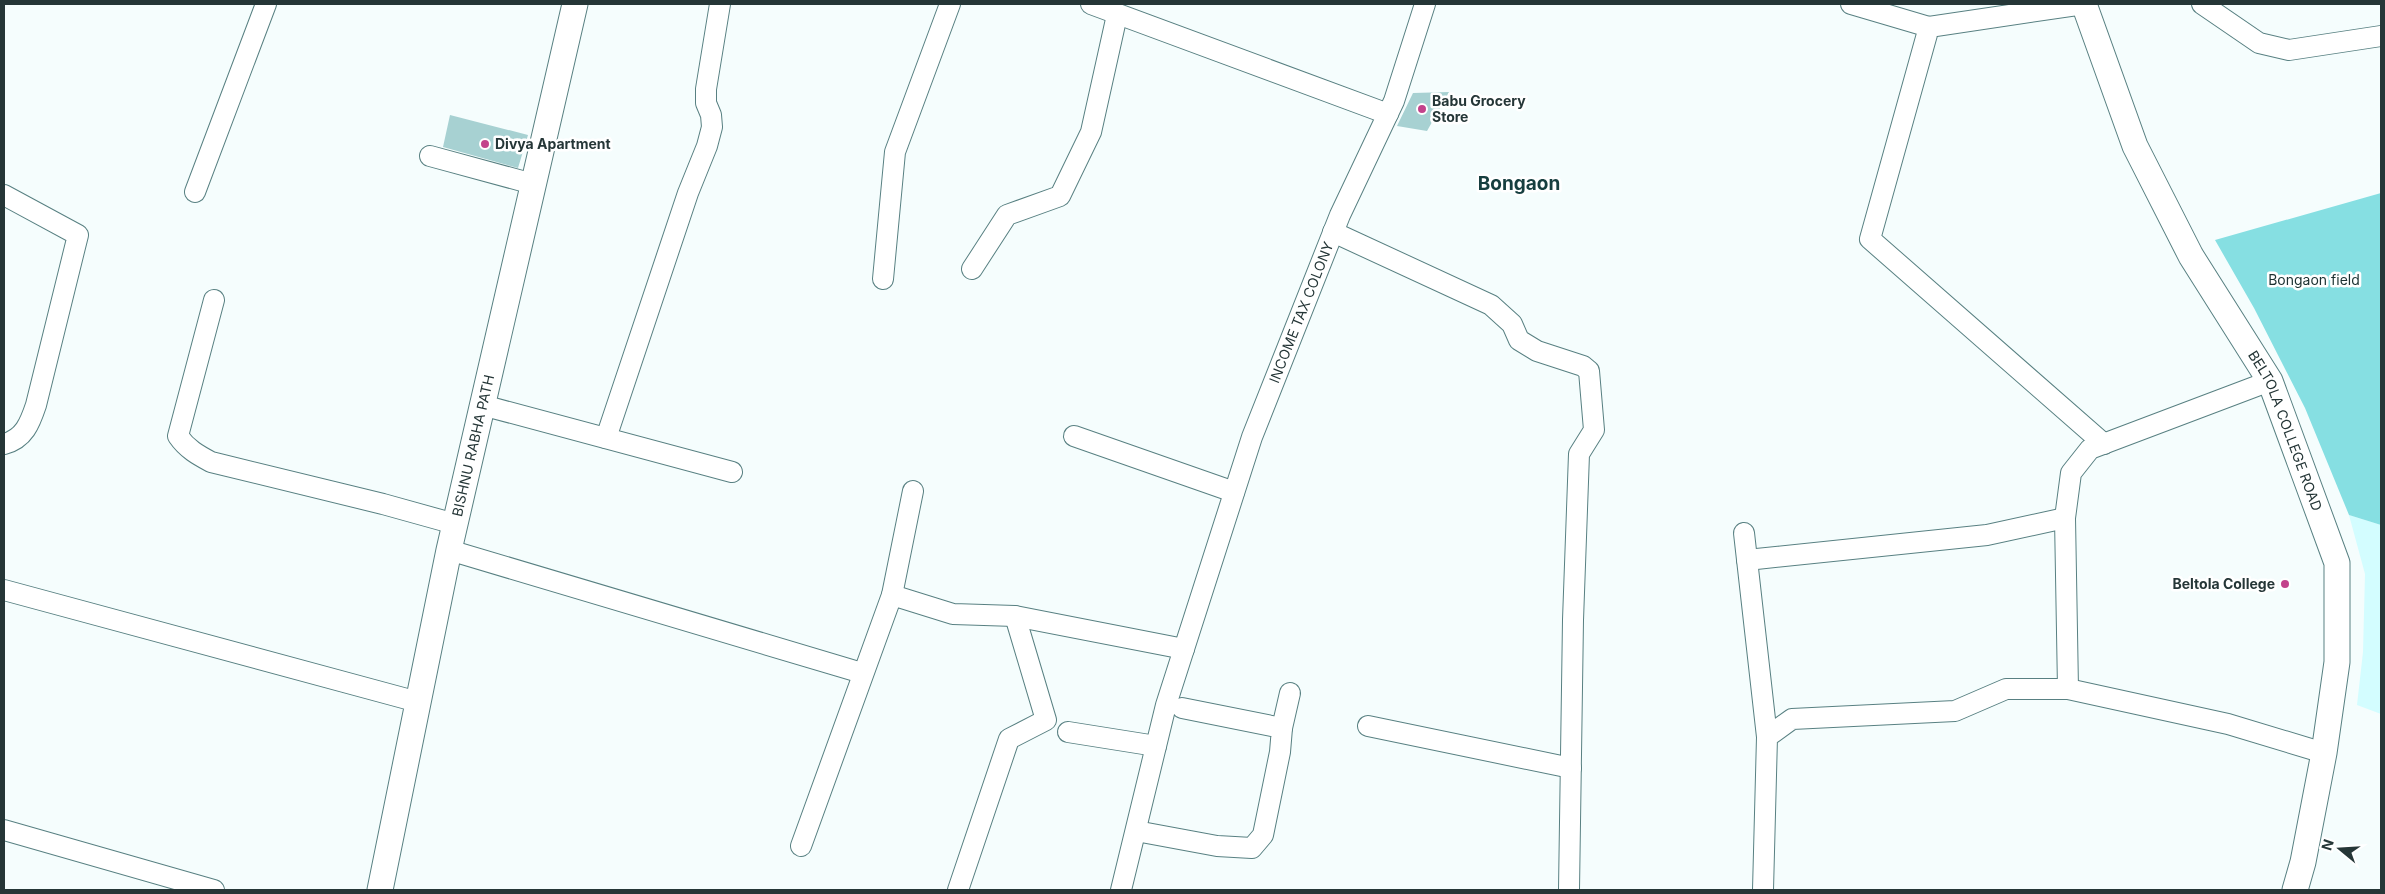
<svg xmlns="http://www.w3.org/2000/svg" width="2385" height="894" viewBox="0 0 2385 894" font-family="Inter,sans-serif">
<rect width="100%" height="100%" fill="#f5fdfd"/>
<path fill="#d3fdff" d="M2349,515L2381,525V714L2357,705L2363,652L2365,574Z"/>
<path fill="#86dfe2" d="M2381,193V525L2349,515L2305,408L2254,308L2215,240Z"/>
<path fill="#a7d1d2" d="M1449,92L1427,131L1397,126L1413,93Z
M450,115L528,135L518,168L443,147Z"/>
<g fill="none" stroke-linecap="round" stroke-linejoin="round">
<g stroke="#588082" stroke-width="22">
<g id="minor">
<path d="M1091,4L1388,114"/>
<path d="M1851,4L1929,27"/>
<path d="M2084,4L1929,27L1870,239L2104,444"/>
<path d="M2202,4L2259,43L2289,50L2381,36"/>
<path d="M430,156L533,184"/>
<path d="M195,192L266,4"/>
<path d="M4,195L78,235L36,405C30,423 24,439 4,444"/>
<path d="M1333,232L1491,305L1512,324L1519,340L1537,351L1583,366L1589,371L1594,430L1579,454L1573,620L1569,890"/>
<path d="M972,269L1007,215L1060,196L1091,132L1117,15"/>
<path d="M883,279L895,152L950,4"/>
<path d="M214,300L178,436C187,449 198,455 211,462L383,504L455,524"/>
<path d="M482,405L732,472"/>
<path d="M1074,436L1234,492"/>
<path d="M606,438L688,193L707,146L712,127L711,115L706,103V89L720,4"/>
<path d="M1744,533L1767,737"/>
<path d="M449,550L862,673"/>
<path d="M1747,560L1987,535L2065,518"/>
<path d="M4,590L418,702"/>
<path d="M892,595L913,491"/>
<path d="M2068,689L2065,518L2071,473L2090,449L2270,381"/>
<path d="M1368,726L1571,768"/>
<path d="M1282,728L1290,693"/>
<path d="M1068,732L1156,746"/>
<path d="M4,830L214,890"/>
<path d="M1136,831L1217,846L1252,848L1263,835L1280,752L1282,728L1182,708"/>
<path d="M801,846L892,595L953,614L1015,616L1184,649"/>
<path d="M958,890L1009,739L1046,720L1015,616"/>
<path id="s1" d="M1121,890L1166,705L1252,437L1340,215L1394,101L1425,4"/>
<path d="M1763,890L1767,737L1792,719L1955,711L2006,689H2068L2228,724L2324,753"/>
</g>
</g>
<g stroke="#588082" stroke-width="27">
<g id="tertiary">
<path id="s2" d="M2084,4L2135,146L2191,256L2270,381L2337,563V662L2324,753L2303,862L2295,890"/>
<path id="s3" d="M380,890L449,550L575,4"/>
</g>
</g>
<use href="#minor" stroke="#fff" stroke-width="20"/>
<use href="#tertiary" stroke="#fff" stroke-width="25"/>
</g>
<g fill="#c3428b" stroke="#fff" stroke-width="2">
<circle cx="1422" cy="109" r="5"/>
<circle cx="485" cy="144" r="5"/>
<circle cx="2285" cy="584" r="5"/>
</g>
<g text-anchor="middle" stroke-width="5" stroke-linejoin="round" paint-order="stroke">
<g font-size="14" font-weight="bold" fill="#253637" stroke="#fff" text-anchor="start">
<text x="1432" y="106">Babu Grocery<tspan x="1432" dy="16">Store</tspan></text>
<text x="495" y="149">Divya Apartment</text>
<text x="2275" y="589" text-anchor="end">Beltola College</text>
</g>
<g font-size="14" fill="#1c3132" stroke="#fff">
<text x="2314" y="285">Bongaon field</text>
</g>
<g font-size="14" fill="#253637" stroke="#fff">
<text dy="5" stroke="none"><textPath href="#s1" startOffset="606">INCOME TAX COLONY</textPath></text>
<text dy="5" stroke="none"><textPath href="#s2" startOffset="474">BELTOLA COLLEGE ROAD</textPath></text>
<text dy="5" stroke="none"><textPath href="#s3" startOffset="454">BISHNU RABHA PATH</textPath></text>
</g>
<g font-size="19" font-weight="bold" fill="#163e3f" stroke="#fff">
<text x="1519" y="190">Bongaon</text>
</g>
</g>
<rect width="2385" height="894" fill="none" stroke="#253637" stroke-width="10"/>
<g transform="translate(2340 849) rotate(288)" stroke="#ffffff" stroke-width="4" paint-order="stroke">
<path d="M0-4L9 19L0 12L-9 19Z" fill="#253637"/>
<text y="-8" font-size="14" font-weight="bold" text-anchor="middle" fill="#253637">N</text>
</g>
</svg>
